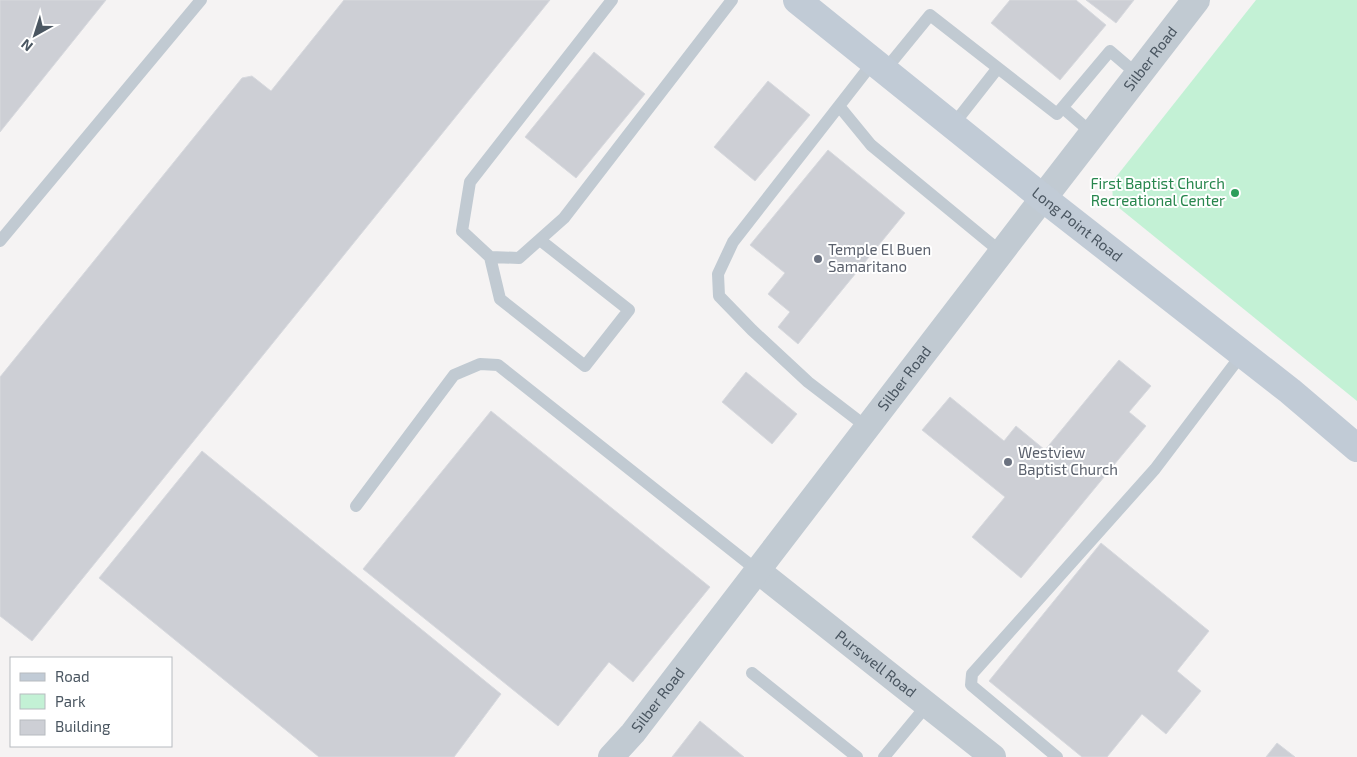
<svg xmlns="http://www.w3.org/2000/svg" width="1357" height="757" viewBox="0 0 1357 757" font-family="'Exo 2',sans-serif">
<rect width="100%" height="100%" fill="#f5f3f3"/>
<path fill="#c3f1d5" d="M1256,0H1357V401L1113,203L1112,182Z"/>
<path fill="#cdcfd5" stroke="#d7d9de" d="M0,0H106L0,132Z
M344,0H550L32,641L0,616V377L242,78L252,76L271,91Z
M1010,0H1076L1106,25L1060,80L991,23Z
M1086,0H1134L1116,23Z
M594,52L645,94L576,178L525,137Z
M768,81L810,115L755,181L714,147Z
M828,150L905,213L798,344L778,327L790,312L768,294L785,273L750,245Z
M1119,360L1151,386L1129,412L1146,426L1021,578L972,537L1005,497L922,430L950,397L1004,441L1016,426L1045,450Z
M746,372L797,414L772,444L722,402Z
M491,411L710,587L633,682L609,662L558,726L363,569Z
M202,451L501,694L454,757H319L99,578Z
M1101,543L1209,631L1177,671L1201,691L1166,734L1142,714L1107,757H1082L989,681Z
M700,721L744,757H672Z
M1277,743L1295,757H1266Z"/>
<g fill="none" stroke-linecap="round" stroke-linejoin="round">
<path stroke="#c1cad2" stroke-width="12" d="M612,0L470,182L462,231L490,257L519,258L564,218L732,0
M885,70L930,15L1057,114L1110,51L1138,75
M839,106L871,145L1002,253
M1063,108L1093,134
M953,125L997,69
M0,241L201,0
M490,257L500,299L585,366L629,310L540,240
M868,428L808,382L752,330L719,296L718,274L733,242L874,61
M356,506L454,375L480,364L498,365L758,571
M752,673L857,757
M884,757L927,705
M1057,757L971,685L972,674L1155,469L1242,354"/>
<g stroke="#c1cad2" stroke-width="26">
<path id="s1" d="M758,571L993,757"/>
<path id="s2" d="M611,757L633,733L1043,198"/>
</g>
<path stroke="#c1cad2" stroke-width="28" id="s3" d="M1043,198L1196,0"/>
<path stroke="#c1cbd6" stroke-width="28" id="s4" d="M797,0L1043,198L1290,391L1357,448"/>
</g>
<circle fill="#2e9e5b" stroke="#fff" stroke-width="2" cx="1235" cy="193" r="5"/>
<g fill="#6b7280" stroke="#fff" stroke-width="2">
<circle cx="818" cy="259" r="5"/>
<circle cx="1008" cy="462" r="5"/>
</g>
<g text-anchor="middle" stroke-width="4" stroke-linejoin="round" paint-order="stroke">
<g font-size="15" fill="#4a5661" stroke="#fff">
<text dy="5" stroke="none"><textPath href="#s3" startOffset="176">Silber Road</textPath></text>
<text dy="5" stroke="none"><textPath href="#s4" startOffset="359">Long Point Road</textPath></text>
<text dy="5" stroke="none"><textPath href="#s2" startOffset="479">Silber Road</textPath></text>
<text dy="5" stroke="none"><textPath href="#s1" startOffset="150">Purswell Road</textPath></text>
<text dy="5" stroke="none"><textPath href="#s2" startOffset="74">Silber Road</textPath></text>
</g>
<g font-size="15" fill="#27864d" stroke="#fff" text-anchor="end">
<text x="1225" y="189">First Baptist Church<tspan x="1225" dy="17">Recreational Center</tspan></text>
</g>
<g font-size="15" fill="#5b616d" stroke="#fff" text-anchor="start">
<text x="828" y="255">Temple El Buen<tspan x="828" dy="17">Samaritano</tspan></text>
<text x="1018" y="458">Westview<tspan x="1018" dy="17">Baptist Church</tspan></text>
</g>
</g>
<rect x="10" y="657" width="162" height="90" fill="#ffffff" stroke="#b7bbc0"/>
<rect x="20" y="673" width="25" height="8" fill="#c1cbd6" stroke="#b7bbc0"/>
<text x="55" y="682" font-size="15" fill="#4a5661">Road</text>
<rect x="20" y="694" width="25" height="15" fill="#c3f1d5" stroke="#b7bbc0"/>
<text x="55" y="707" font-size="15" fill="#4a5661">Park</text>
<rect x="20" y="720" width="25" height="15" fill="#cdcfd5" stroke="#b7bbc0"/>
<text x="55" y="732" font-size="15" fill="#4a5661">Building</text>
<g transform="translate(35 35) rotate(219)" stroke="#ffffff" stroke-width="4" paint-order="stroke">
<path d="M0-4L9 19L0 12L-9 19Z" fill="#4a5661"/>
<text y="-8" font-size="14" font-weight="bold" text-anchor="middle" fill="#4a5661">N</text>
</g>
</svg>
